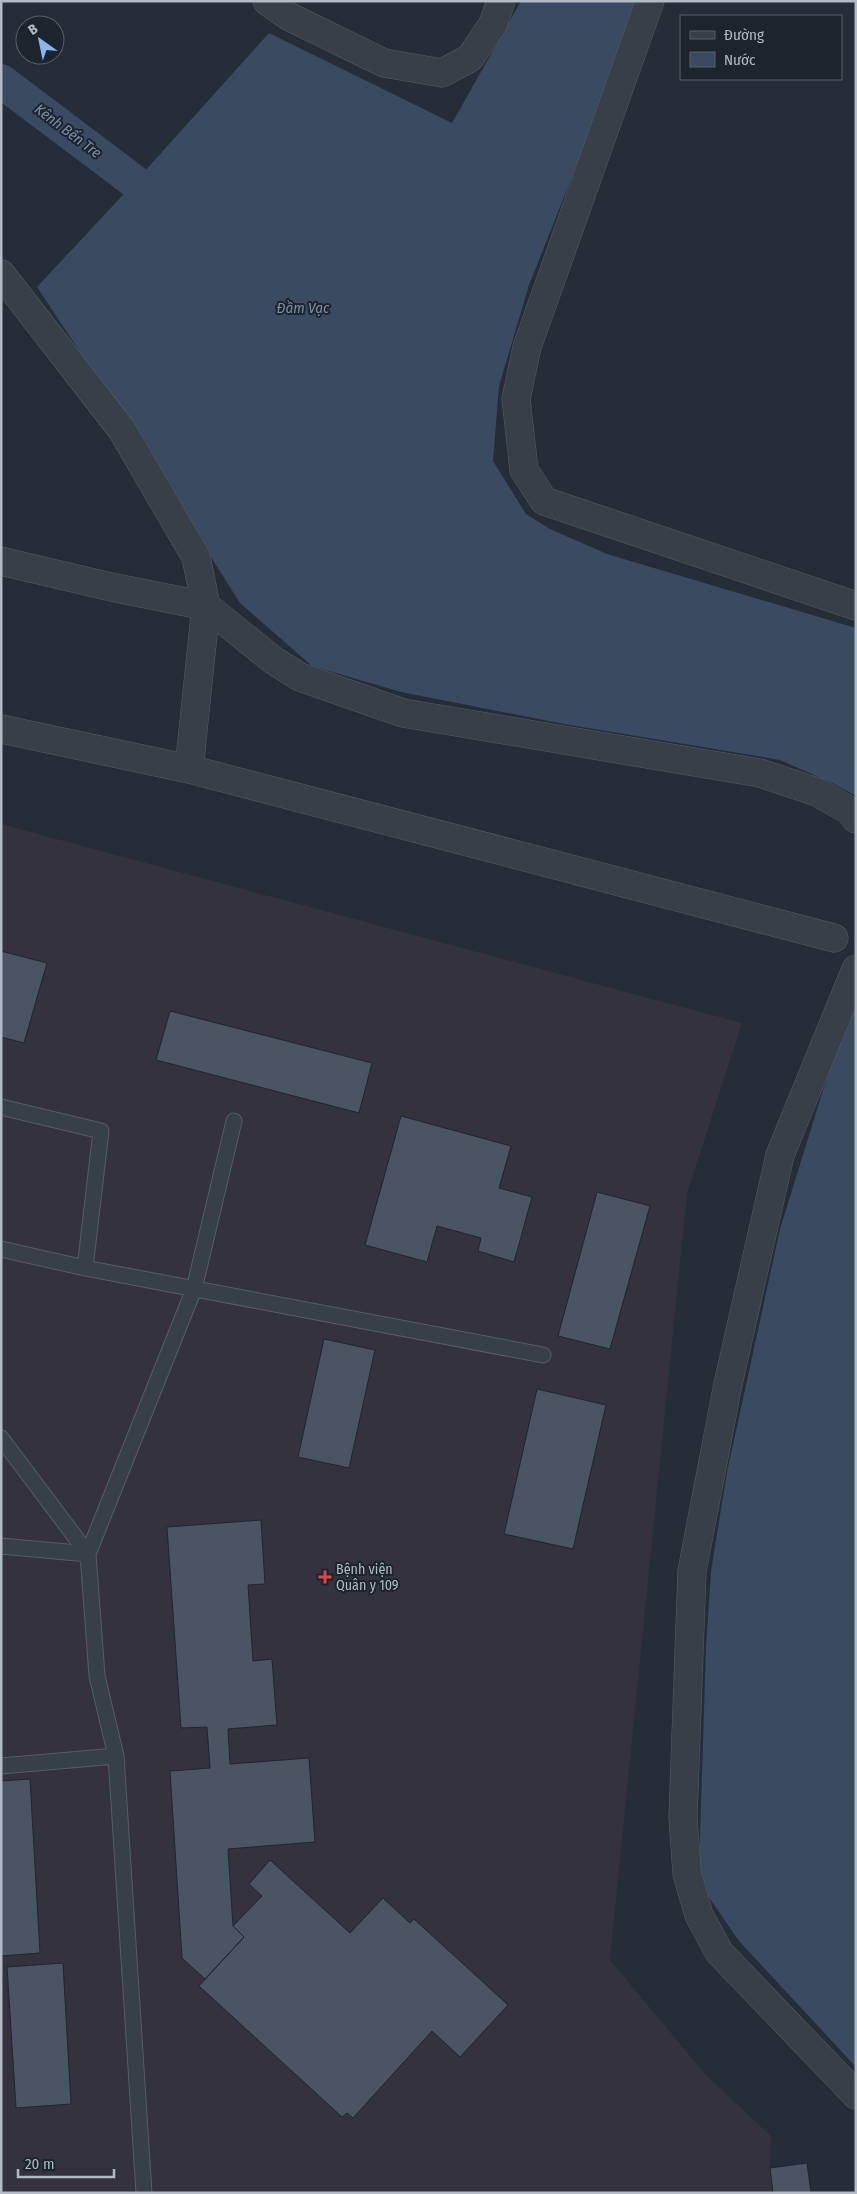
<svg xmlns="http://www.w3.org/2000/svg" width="857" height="2194" viewBox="0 0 857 2194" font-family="'Fira Sans Condensed',sans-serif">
<rect width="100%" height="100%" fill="#242d38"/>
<path fill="#33323e" d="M1,824L742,1023L687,1194L610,1960L706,2075L771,2136L770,2168L773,2193H3L1,2188Z"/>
<path fill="#3a4a60" d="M521,1H642L529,285L499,386L493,461L526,514L550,529L607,554L856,628V796L832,783L780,760L564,724L401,692L312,666L240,603L107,393L37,287L135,182L269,33L452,123Z
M856,997V2067L739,1941L708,1896L699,1868L706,1647L711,1571L727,1472L780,1229L824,1087Z"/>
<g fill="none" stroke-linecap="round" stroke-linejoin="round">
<path stroke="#3a4a60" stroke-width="34" d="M1,81L135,182"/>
</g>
<path fill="#4a5462" stroke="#1e2630" d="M1,951L47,963L24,1043L1,1037Z
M170,1011L372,1063L359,1113L156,1060Z
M401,1116L511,1146L499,1188L532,1197L514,1262L478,1251L481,1238L437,1226L427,1262L365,1245Z
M597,1192L650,1206L610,1349L558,1336Z
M324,1339L375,1350L349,1468L298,1457Z
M537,1389L606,1405L573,1549L504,1534Z
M261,1520L265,1584L248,1585L253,1661L272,1659L277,1725L228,1729L230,1764L309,1758L315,1842L228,1849L233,1926L244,1937L205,1979L182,1958L170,1771L210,1768L207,1727L181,1728L167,1527Z
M30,1779L40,1953L1,1956V1781Z
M270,1860L350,1933L383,1898L410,1923L414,1919L508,2005L460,2057L432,2031L353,2118L347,2113L342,2117L199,1986L244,1937L233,1926L262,1896L249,1884Z
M63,1963L71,2104L16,2108L7,1967Z
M807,2163L811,2193H773L770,2168Z"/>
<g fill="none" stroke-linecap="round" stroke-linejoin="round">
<g stroke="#555d67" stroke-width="17">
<path id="lane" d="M1,1107L101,1131L85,1268
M1,1249L85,1268L543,1355
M1,1438L88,1554
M1,1546L88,1554L97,1676L116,1756L144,2193
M88,1554L194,1289L234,1121
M1,1766L116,1756"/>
</g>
<g stroke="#555d67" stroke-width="29">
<path id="street" d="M267,1L290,17L384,63L442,73L470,58L493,24L501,1
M650,1L527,347L516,399L524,470L544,501L856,606
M1,274L122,430L196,557L206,606L189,769
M1,561L111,587L206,606L273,660L300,677L403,713L760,773L817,792L850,811L856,819
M1,729L189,769L834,938
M856,969L780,1155L728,1384L692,1571L683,1817L687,1874L699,1915L719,1952L856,2095"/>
</g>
<use href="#lane" stroke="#373f49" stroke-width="15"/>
<use href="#street" stroke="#373f49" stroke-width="28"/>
</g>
<path fill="#e0444e" stroke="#1c242e" stroke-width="2" d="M322.5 1569.5h5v5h5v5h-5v5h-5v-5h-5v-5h5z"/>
<g text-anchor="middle" stroke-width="4" stroke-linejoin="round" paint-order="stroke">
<g font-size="14" fill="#b2bac5" stroke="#1c242e" text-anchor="start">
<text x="336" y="1574">Bệnh viện<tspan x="336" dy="16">Quân y 109</tspan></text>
</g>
<g font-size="15" font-style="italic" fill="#7c90aa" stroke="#1c242e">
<text transform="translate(68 131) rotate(37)" y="5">Kênh Bến Tre</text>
<text x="303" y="313">Đầm Vạc</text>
</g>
</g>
<rect width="857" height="2194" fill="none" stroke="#b2bac5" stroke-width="5"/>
<rect x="680" y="15" width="162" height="65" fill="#1c242e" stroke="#58606a"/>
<rect x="690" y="31" width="25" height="8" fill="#373f49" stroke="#58606a"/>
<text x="724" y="40" font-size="15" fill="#b2bac5">Đường</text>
<rect x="690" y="52" width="25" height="15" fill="#3a4a60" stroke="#58606a"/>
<text x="724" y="65" font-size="15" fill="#b2bac5">Nước</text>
<g transform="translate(40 40) rotate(327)"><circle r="24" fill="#1c242e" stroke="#58606a"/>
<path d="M0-4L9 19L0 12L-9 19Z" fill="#8eb3ef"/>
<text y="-8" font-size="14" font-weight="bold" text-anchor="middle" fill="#b2bac5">B</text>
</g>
<path d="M18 2169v8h96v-8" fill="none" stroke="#b2bac5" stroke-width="2.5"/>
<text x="25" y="2169" font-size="15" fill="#b2bac5" stroke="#1c242e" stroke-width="4" paint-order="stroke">20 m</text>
</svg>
